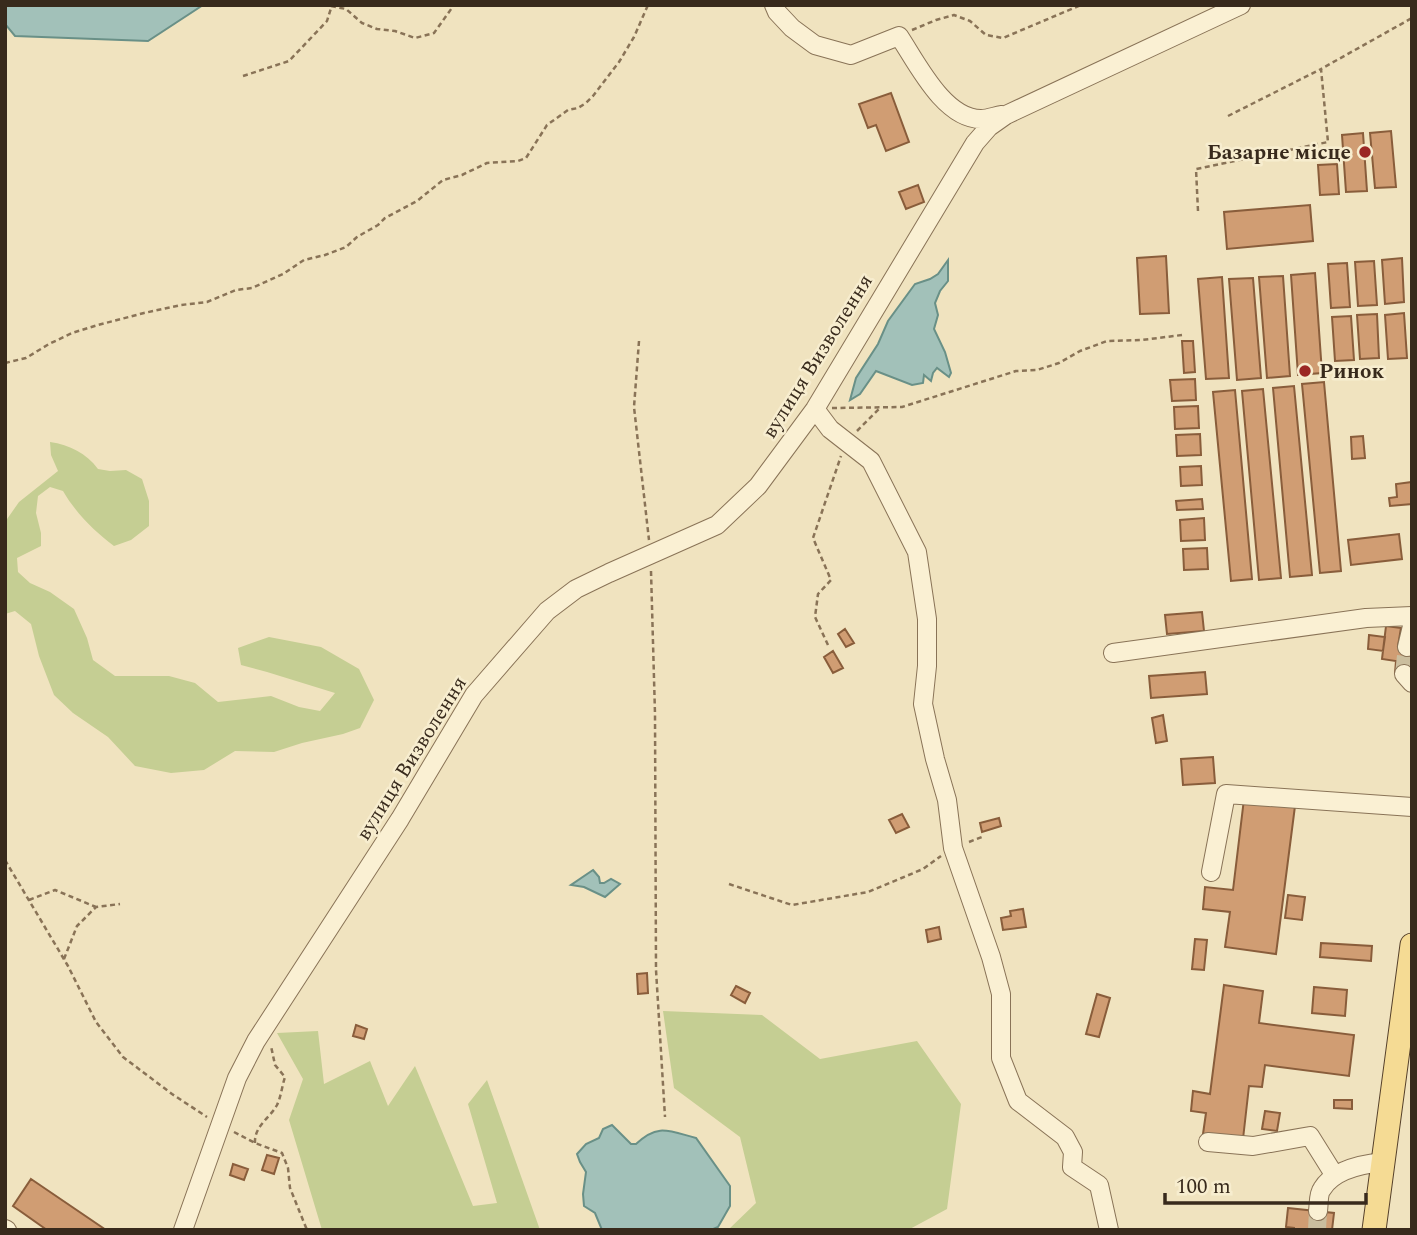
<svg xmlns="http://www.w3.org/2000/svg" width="1417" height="1235" viewBox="0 0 1417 1235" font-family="Spectral,serif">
<rect width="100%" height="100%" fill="#f0e3bf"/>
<path fill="#c5ce93" d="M50,442C70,445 86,453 98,469L110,471L126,470L142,479L149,501V526L131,540L114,546C95,532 75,512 63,491L50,487L38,496L36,513L41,533V546L17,558L18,572L30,583L50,592L74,609L87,638L93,660L115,676H169L195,683L218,702L271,696L299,707L320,711L335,693L267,672L241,665L238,648L269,637L321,647L359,669L374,700L360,728L343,734L302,743L274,752L235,751L204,770L171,773L135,766L108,737L73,713L54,695L39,656L31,624L15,611L5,614V522L19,502L58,471L51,455Z
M663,1011L762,1015L820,1059L917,1041L961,1104L947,1209L908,1230H728L756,1203L740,1137L674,1088Z
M318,1031L324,1084L370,1061L388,1106L415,1066L473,1206L497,1203L468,1104L487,1080L540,1230H322L289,1120L303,1079L277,1033Z"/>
<path fill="#a2c1b9" stroke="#699087" stroke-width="2" d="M5,5H203L148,41L15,36L5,24Z
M948,260V281L940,291L935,303L938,315L934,329L945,352L951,373L949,377L937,368L933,373L931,381L924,375L923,383L912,385L876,371L860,394L850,400L856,378L878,344L888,321L915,284L930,279L938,274Z
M593,870L599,877L600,883H604L611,879L620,884L605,897L584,887L571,885Z
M612,1125L631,1144H636C658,1123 669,1131 696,1138L730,1186V1206L718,1227L711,1230H602L595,1213L584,1206L583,1194L586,1172L580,1162L577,1154L586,1144L599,1138L603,1129Z"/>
<path fill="#d09d73" stroke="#895d3b" stroke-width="2" d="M891,93L909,142L886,151L876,125L868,128L859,104Z
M1391,131L1396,187L1375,188L1370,133Z
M1363,133L1367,191L1346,192L1342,135Z
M1337,164L1339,194L1320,195L1318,165Z
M918,185L924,202L906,209L899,192Z
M1310,205L1313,241L1227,249L1224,212Z
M1166,256L1169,313L1140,314L1137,258Z
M1402,258L1404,302L1385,304L1382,260Z
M1374,261L1377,305L1358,306L1355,262Z
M1347,263L1350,307L1331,308L1328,264Z
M1315,273L1322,373L1298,375L1291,275Z
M1283,276L1290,376L1267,378L1259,277Z
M1222,277L1229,378L1206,379L1198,279Z
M1253,278L1261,378L1237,380L1229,279Z
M1404,313L1407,358L1388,359L1385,315Z
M1377,314L1379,358L1360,359L1357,315Z
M1351,316L1354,360L1335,361L1332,317Z
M1182,341H1193L1195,372L1184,373Z
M1195,379L1196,400L1172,401L1170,380Z
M1324,382L1341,571L1320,573L1302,384Z
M1294,386L1312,575L1290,577L1273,388Z
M1263,389L1281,578L1259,580L1242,391Z
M1235,390L1252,579L1231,581L1213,392Z
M1198,406L1199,428L1175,429L1174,407Z
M1200,434L1201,455L1177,456L1176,435Z
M1363,436L1365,458L1352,459L1351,437Z
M1201,466L1202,485L1181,486L1180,467Z
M1412,482V504L1390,506L1389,498L1397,497L1396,484Z
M1202,499L1203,509L1177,510L1176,501Z
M1204,518L1205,540L1181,541L1180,520Z
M1399,534L1402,559L1351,565L1348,540Z
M1207,548L1208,569L1184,570L1183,549Z
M1202,612L1204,631L1167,634L1165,615Z
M1386,626L1401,628L1398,646L1412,648L1410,675L1395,673L1396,661L1382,659Z
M845,629L854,643L846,647L838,634Z
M1369,635L1385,637L1383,651L1368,649Z
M833,651L843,668L833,673L824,657Z
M1205,672L1207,694L1151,698L1149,676Z
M1163,715L1167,741L1156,743L1152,718Z
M1213,757L1215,783L1183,785L1181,759Z
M1244,799L1295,806L1276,954L1225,947L1230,912L1203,909L1205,887L1233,890Z
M902,814L909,827L896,833L889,820Z
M999,818L1001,826L982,832L980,823Z
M1288,895L1305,897L1302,920L1285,918Z
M1023,909L1026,927L1003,930L1001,918L1011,916L1010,911Z
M939,927L941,939L928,942L926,930Z
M1195,939L1207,940L1204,970L1192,969Z
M1321,943L1372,946L1371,961L1320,957Z
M647,973L648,993L638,994L637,974Z
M1224,985L1263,991L1259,1023L1354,1035L1349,1076L1265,1065L1262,1087L1249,1086L1243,1139L1203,1134L1206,1113L1191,1111L1193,1091L1210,1094Z
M736,986L750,993L745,1003L731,995Z
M1314,987L1347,990L1345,1016L1312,1013Z
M1097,994L1110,998L1099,1037L1086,1034Z
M356,1025L367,1029L364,1039L353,1036Z
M1334,1100H1352V1109L1334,1108Z
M1265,1111L1280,1113L1277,1131L1262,1129Z
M267,1155L279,1158L274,1174L262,1170Z
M233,1164L248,1169L244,1180L230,1175Z
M31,1179L106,1230H47L13,1206Z
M1288,1208L1334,1213L1332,1230H1294V1228L1286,1227Z"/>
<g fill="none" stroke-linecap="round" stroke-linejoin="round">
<path stroke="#cbbe9e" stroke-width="18" stroke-dasharray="18 9" stroke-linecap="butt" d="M1404,674L1407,647
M1317,1230L1318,1211"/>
<g stroke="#897357" stroke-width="20">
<path id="minor" d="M774,5L777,12L792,28L815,45L851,55L899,36C917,63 944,119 981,119C988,119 995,116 1002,115
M815,409L830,429L871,461L917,552L927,619V666L923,704L935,759L947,800L953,848L991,957L1001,994V1058L1018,1101L1065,1137L1073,1152L1072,1167L1099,1185L1109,1230
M1407,647L1412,626
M1113,653L1366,618L1412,616
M1404,674L1412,683
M1211,872L1226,794L1412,807
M1208,1142L1253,1146L1310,1136L1335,1176
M1318,1211C1319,1205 1318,1194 1322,1189C1334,1169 1363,1164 1383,1162
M5,1229L7,1230
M183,1230L237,1078L256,1041L400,819L474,695L547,611L576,589L609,573L717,525L758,486L815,409L975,143L989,127L1006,115L1241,5"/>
</g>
<g stroke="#56412b" stroke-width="25">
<path id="major" d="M1374,1230L1412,945"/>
</g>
<path stroke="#897357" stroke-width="2.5" stroke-dasharray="5 3.5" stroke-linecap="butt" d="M331,6L346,9L362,23L377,29L395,31L415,38L434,33L454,5
M912,30L936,20L954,15L970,21L986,35L1003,38L1081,5
M243,76L289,61L327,21L332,5
M1228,116L1321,69
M1198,211L1196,169L1328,142L1321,69L1412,18
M639,341L634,407L649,540
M5,363L26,358L49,344L72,333L98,325L144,313L181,305L207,302L236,290L252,288L283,274L304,260L325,255L346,247L357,237L378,225L385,218L417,201L443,180L462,175L487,163L518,161L526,158L547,125L568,110L578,108L586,103L593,96L619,62L634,37L648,5
M832,408L902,407L1016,371L1037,370L1059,363L1080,351L1107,341L1142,340L1182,335
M857,431L880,408
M651,571L655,714L656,970L665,1117
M828,645L815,617L818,594L831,580L813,538L841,456
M969,842L982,837
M5,860L68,966L96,1022L123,1057L172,1094L207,1117
M729,884L792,905L868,892L923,869L941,856
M29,900L55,890L96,907
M64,959L77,926L96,907L120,904
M234,1132L255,1143L282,1153L288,1168L290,1188L307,1230
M255,1143C254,1126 270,1118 277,1105C281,1097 282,1086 285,1077L275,1065L271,1046"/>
<use href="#minor" stroke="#faf0d3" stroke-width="18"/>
<use href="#major" stroke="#f5db94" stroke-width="23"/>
</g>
<g fill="#9b2724" stroke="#f7edcf" stroke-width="2.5">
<circle cx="1365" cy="152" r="7"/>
<circle cx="1305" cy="371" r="7"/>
</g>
<g text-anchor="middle" stroke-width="5" stroke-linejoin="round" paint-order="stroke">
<g font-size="21" font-weight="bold" fill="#382a1c" stroke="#f7edcf" text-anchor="end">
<text x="1351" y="159">Базарне місце</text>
<text x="1319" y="378" text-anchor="start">Ринок</text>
</g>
<g font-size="21" fill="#382a1c" stroke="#f7edcf">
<text transform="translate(817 356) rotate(-58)" y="7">вулиця Визволення</text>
<text transform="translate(411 758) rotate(-58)" y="7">вулиця Визволення</text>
</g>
</g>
<rect width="1417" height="1235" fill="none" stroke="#382a1c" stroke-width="14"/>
<path d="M1165 1193v10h201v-10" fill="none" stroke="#382a1c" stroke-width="3.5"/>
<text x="1176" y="1193" font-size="21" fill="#382a1c" stroke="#f7edcf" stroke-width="5" paint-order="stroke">100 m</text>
</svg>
